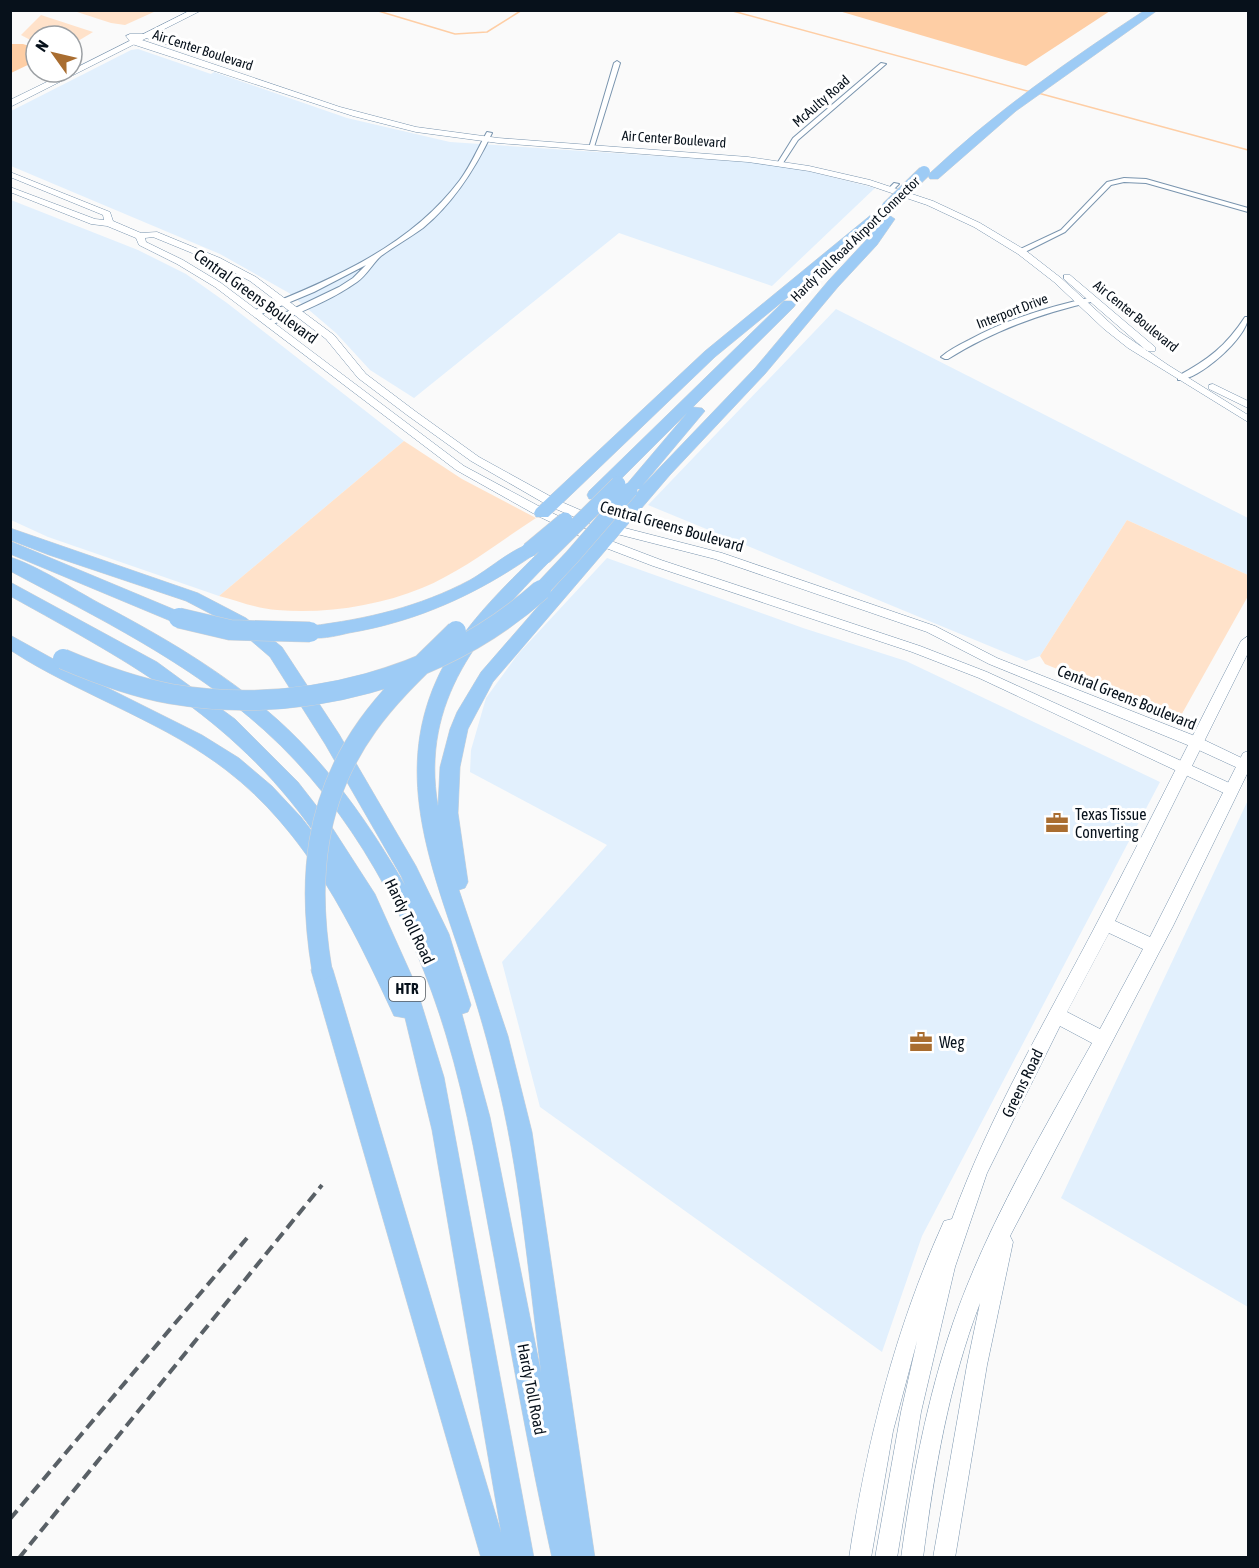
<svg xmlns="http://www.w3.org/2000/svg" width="1259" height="1568" viewBox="0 0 1259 1568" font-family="'Asap Condensed',sans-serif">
<rect width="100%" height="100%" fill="#fafafa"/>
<path fill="#e2f0fd" d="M138,49L211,74L214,72L347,118L450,142L762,163L812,172L875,188L772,286L619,233L414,398L370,370L336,333L289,293L220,254L11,166V111L131,50Z
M11,200L138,250L186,274L227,303L404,441L219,596L48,537L11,520Z
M836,309L1248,518V575L1127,520L1040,656L1026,661L648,505Z
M607,558L803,628L906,661L1160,782L922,1236L882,1352L540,1107L502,962L607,845L470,772L471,750L486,698L518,654Z
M1248,800V1307L1061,1198Z"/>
<path fill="#ffe2ca" d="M74,11H156L125,25L111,23Z
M41,15L93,32L78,41L72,42V36H36V43L21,35Z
M404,441L462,479L536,518C500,541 463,571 422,588C378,606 326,614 277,610C258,609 238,601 219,596Z
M1127,520L1248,575V596L1179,719L1045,664L1040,656Z"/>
<path fill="#fecea5" d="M839,11H1110L1026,66Z
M11,44H23L36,48V61L11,73Z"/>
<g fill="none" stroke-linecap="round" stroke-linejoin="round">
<path stroke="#fecea5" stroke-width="1.5" d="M375,10L455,34L487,32L522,10
M729,10L1031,92
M1038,93L1248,150"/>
<g stroke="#7994ae" stroke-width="2">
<path id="minor" d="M617,61L620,63L594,147L589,148L614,63Z
M881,63L886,64L798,140L783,163H779L778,162L793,138Z
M487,132L492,133C475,169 454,202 423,228C409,238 395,246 381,256C373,263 367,275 357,282C330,301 300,312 271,325L264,323L339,287L353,278L366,265L314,292L259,315H253V311C329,281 410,247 460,180C471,165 478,148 487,132Z
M1124,178L1146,179L1248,208V212L1146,183L1124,182L1111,185L1065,232L1023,253L1016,251L1061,230L1107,182Z
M894,183L899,184L893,190H889L888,189Z
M1092,297H1095V301C1042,313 994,330 948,359H945L941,357C949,350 959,345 969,340C1007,319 1049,307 1092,297Z
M1245,317H1248C1248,337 1198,381 1178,380V376C1208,360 1226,346 1245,317Z"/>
</g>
<g stroke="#7994ae" stroke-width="1">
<path id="tertiary" d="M130,34H147L184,45V49H181L146,38H136L340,107L416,127L498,138L748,157L809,166L870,180L933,201L980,223L1025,250L1061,278L1120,332L1168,365L1248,415V422L1128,348L1104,329L1054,282L1018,254L974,227L927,205L868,185L809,171L748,162L498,143L416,132L353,116L132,44L126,36Z
M10,172L110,212L113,221L141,233L157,232L220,258L256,277L334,335L366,374L415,411L479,457L557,500L617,526L722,553L935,626L997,658L1200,738L1248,761V769H1240L1190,746L989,664L927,632L715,559L609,532L549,506L471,461L407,415L358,378L326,339L250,281L214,262L153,237L145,238L146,242L183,260L221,283L464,466L546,510L606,539L661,560L920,646L987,672L1236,786L1238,790L1236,794H1226L979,678L912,652L653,566L598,545L538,516L456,470L215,287L177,264L139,245L136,238L107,226L91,224L10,192V187L95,219L104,220L103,215L10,177Z
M1064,275H1070L1155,347V351H1147L1064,279Z
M1213,384L1248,401V408L1209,389V385Z"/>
</g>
<g stroke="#7994ae" stroke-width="1">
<path id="secondary" d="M191,10H202L10,107V100L67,72H72V70Z
M1248,636V653L1115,921L1150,937L1241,757L1243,753L1248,751V772L1173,926L1010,1236L1013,1242L987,1365L955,1558H933L967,1365L980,1303C949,1384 934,1471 923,1558H901C912,1478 927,1399 953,1323C987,1225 1042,1133 1092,1043L1060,1026L987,1173L955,1267L921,1412L897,1558H875L901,1412L917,1341L893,1431L871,1558H849C867,1441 895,1329 944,1221L952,1219C990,1114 1047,1019 1098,921C1147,828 1193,734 1241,641ZM1109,933L1143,949L1100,1029L1067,1012Z"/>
</g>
<g stroke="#d2d4d6" stroke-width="1">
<path id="motorway" d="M1145,10H1158L1016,111L938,179H930L928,176L930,173C996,111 1069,60 1145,10Z
M877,213L883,217L882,220L715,357L548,517H536L534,513L536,509L705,351L872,214Z
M889,215L895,219L877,245L838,287L765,374L670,475L493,682L468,729L460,767L458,813L468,882L465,888L459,890L508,1036L532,1132L595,1558H552C530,1458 512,1358 494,1257C480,1183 468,1107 446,1035C412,922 352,809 264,730C189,662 98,618 10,571V557C36,565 75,590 99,603C162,636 224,672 278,720C330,767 370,825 405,885L401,876L325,744L270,657L234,626L186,601L49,555L10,540V528L198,593L246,618L282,647L339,734L416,866L449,934L471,1005L468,1012L462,1014L490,1117L541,1372C528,1272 520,1170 495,1072C485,1030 472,988 458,947C425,850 392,760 445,663C468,621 504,587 538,553H550L552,557L550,561C481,631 420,700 438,806L440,767L450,729L457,712L481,672L640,489H628L626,485L687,413L601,499H589L587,495L589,491L784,301H794L796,304L794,307L693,407L702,408L705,411L642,486L755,368L828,281L867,239L884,216Z
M10,541L185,614L188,618L185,622L179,624L173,622L10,554Z
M529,544L535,546L537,550L535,554C477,594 419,621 349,633C336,636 317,641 304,636L301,632L304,628L310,626C367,619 419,607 470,580C488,570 510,550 529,544Z
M10,582L157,662L235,719L298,782L326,818L375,894L415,983L444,1077L534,1558H481L311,970L314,963L322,961L330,963L333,970L501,1532L432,1130L405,1018L394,1016C352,925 307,832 226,770C168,725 90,698 26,660L10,650V635L84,676L202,735L239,758L272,786L301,817L322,844C240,721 136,666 10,596Z"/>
</g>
<use href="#minor" fill="#fff" fill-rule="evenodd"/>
<use href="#tertiary" fill="#fff" fill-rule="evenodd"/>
<use href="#secondary" fill="#fff" fill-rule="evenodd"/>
<use href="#motorway" fill="#9dcbf5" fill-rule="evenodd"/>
<path stroke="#596066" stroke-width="4" stroke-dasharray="11 6" stroke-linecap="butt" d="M10,1519L247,1238
M19,1558L322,1185"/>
<g stroke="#d2d4d6" stroke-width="13" stroke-linecap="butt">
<path id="motorway-bridge-far2" d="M887,208L924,172"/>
</g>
<g stroke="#d2d4d6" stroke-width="16" stroke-linecap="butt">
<path id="motorway-bridge-far1" d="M529,550L565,520
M544,557L618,484
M539,592L572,557L630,490"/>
</g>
<g stroke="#d2d4d6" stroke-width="21" stroke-linecap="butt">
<path id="motorway-bridge" d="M179,618L230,630L310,632
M63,659C98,674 133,687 171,694C301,716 443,678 541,590
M322,970C307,881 314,800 368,725C393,690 426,661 456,631"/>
</g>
<use href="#motorway-bridge-far2" stroke="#9dcbf5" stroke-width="12"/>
<use href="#motorway-bridge-far1" stroke="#9dcbf5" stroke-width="15"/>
<use href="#motorway-bridge" stroke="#9dcbf5" stroke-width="20"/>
</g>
<defs>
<g id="office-bare" transform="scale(1.8)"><path d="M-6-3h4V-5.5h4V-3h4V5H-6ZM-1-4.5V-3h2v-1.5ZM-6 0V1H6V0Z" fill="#a96d30" stroke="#fff" stroke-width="2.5" paint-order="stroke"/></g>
</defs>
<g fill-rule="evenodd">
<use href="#office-bare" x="1057" y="823"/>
<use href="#office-bare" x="921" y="1042"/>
</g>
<g text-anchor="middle" stroke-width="6" stroke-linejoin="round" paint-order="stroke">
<g font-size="14" fill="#07111b" stroke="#fff">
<text transform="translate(203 50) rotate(18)" y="5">Air Center Boulevard</text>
<text transform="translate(821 101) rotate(-41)" y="5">McAulty Road</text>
<text transform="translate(674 139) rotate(4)" y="5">Air Center Boulevard</text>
<text transform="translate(855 239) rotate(-44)" y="5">Hardy Toll Road Airport Connector</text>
<text transform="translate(1012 311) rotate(-21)" y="5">Interport Drive</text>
<text transform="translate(1136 316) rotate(39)" y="5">Air Center Boulevard</text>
</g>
<rect fill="#fff" stroke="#51585f" stroke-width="1.5" x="389" y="977" width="36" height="24" rx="4.5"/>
<g font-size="15" font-weight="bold" fill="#07111b">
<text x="407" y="994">HTR</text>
</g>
<g font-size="16" fill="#07111b" stroke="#fff">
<text transform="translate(256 296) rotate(36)" y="6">Central Greens Boulevard</text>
<text transform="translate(672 526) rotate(16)" y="6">Central Greens Boulevard</text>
<text transform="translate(1127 697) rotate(22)" y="6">Central Greens Boulevard</text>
<text transform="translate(410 921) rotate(64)" y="6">Hardy Toll Road</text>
<text transform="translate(1022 1083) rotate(-64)" y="6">Greens Road</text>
<text transform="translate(532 1389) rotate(79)" y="6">Hardy Toll Road</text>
</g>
<g font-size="16" fill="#07111b" stroke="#fff" text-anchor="start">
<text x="1075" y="820">Texas Tissue<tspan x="1075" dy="18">Converting</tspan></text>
<text x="939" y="1048">Weg</text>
</g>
</g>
<rect width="1259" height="1568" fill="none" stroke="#07111b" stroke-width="24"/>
<g transform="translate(54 54) rotate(304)"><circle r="28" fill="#ffffff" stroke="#9ca0a4" stroke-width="1.5"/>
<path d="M0-4.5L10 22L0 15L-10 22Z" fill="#a96d30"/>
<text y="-9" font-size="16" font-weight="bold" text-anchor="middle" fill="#07111b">N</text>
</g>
</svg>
